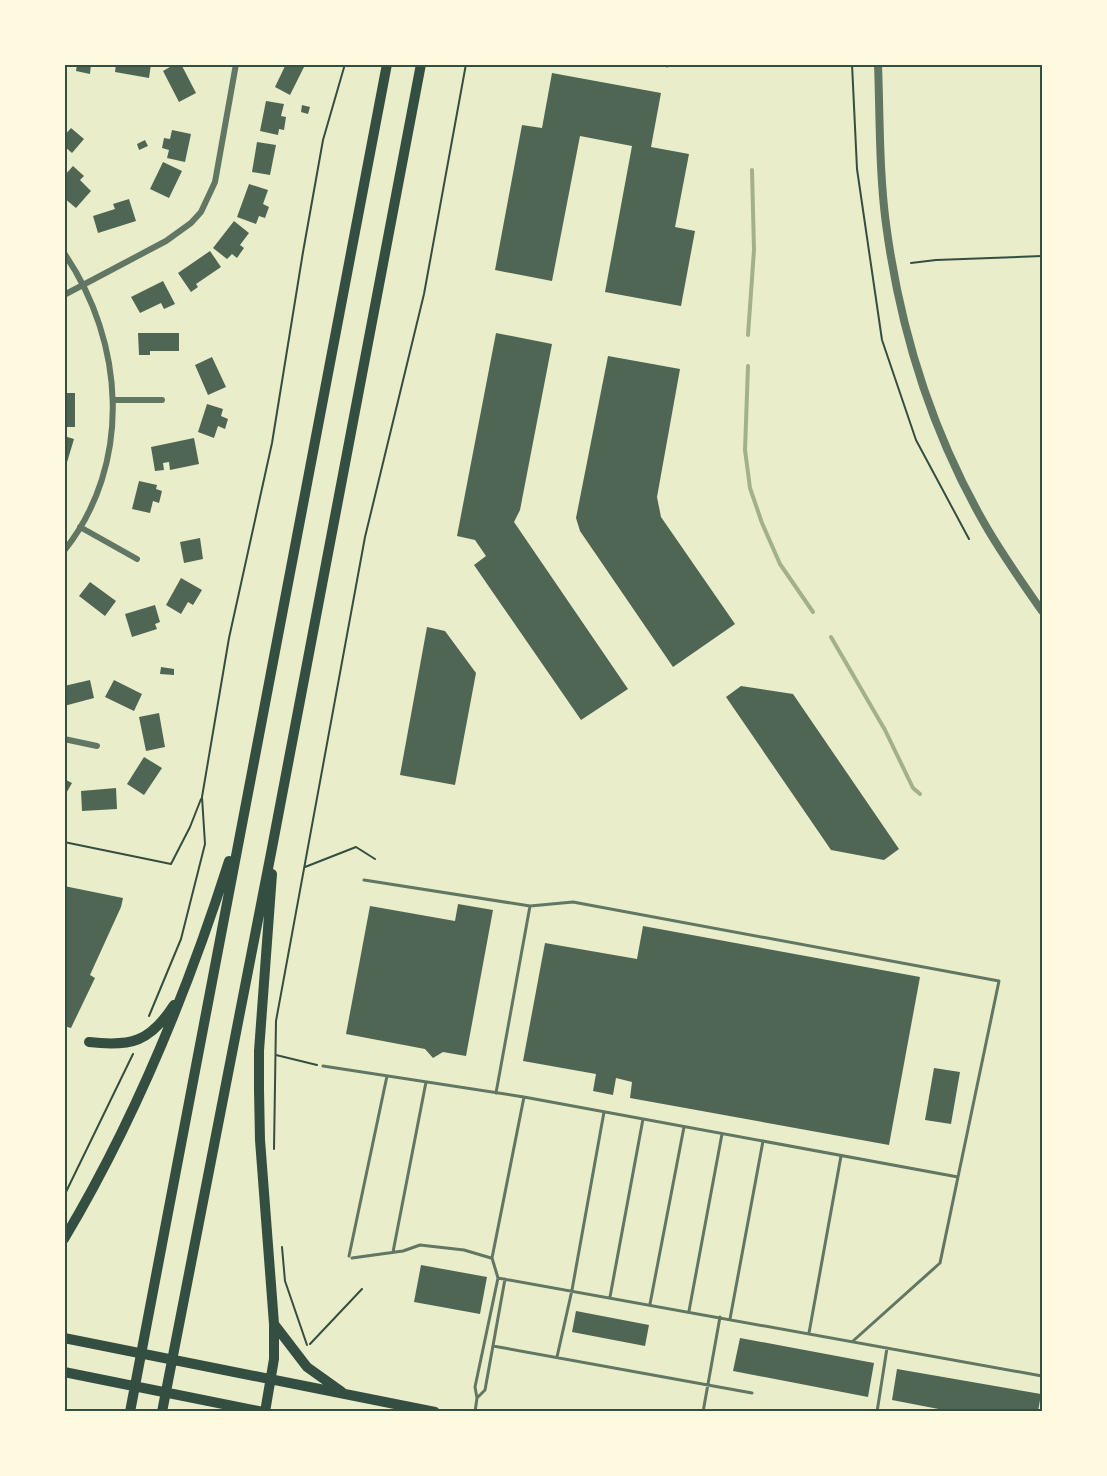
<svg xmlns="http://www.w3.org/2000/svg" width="1107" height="1476" viewBox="0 0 1107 1476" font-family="'Fira Sans',sans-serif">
<rect width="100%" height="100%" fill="#e9edc9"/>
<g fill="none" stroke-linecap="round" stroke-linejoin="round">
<path stroke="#a3b18a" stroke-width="4" d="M748,335L754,250L752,170
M748,366L745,450L750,488L762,523L780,564L813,612
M831,637L885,730L913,788L920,794"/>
</g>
<path fill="#4f6655" d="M77,64H91L90,74L76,71Z
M116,64H151L149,78L115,72Z
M175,64H181L196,93L179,102L163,71Z
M286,64H299L304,67L290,95L275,87Z
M552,73L661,93L651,147L689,154L675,227L695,231L681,306L605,292L632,146L580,136L552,281L495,270L522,125L542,128Z
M266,101L284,104L281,116L286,117L284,130L279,129L278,135L260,131Z
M302,105L310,107L308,114L301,112Z
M71,128L84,139L72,153L64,146V136Z
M172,130L191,134L185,162L167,158L169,150L162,148L164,138L170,139Z
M145,140L148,146L139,150L137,144Z
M257,142L276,145L270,175L252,172Z
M163,162L182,171L169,198L150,189Z
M73,166L84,176L80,180L91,191L76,208L64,198V176Z
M249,184L268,190L263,204L269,207L265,218L259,216L256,224L237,217Z
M129,199L136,221L98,233L93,216L115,209L113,204Z
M234,221L249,233L240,245L244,248L237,258L232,254L227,259L213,248Z
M210,251L221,267L196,284L198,287L191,292L178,273Z
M163,281L175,304L164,309L161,303L140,313L131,297Z
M138,333H179V351H150V355H139Z
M496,333L552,344L520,510L514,522L628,689L581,720L474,565L486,556L475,540L457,536Z
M608,356L680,369L657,497L661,517L735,624L673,667L580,531L576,518Z
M212,357L226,387L208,395L195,365Z
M64,393H75V427H64Z
M207,404L223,409L221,416L228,419L225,429L218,426L214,438L198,432Z
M64,436L74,439L65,469H64Z
M194,438L199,464L170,470L169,462L163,463L164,470L155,471L151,447Z
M139,481L157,485L156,489L162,491L159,503L153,501L150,513L132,509Z
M200,538L203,559L184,563L180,542Z
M181,578L202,590L193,605L188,602L181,614L166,605Z
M90,582L116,601L105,616L79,596Z
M155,605L160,622L155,624L157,629L132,637L125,614Z
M427,627L445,631L476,673L455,785L400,775Z
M161,667L174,669V675L160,674Z
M90,680L94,698L64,706V686Z
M114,680L142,694L134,711L105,697Z
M741,686L793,694L899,849L884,860L831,850L726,697Z
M159,713L165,747L146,751L139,717Z
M144,757L162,768L144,795L127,784Z
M64,779L72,783L64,797Z
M116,788L117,809L82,811L81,791Z
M64,886L123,898L121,907L90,975L95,978L71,1028L64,1026Z
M458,904L493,910L466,1056L443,1052L433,1058L425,1049L346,1034L370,906L455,921Z
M643,926L920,977L889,1145L630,1098L632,1082L616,1078L613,1095L593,1091L596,1074L523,1061L545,943L637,959Z
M934,1068L960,1072L951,1124L925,1120Z
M421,1265L487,1277L480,1314L414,1302Z
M576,1311L649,1325L645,1346L572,1332Z
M740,1338L874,1363L868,1397L733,1371Z
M897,1369L1041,1394L1038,1412H954L892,1400Z"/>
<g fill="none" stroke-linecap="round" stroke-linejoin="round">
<path stroke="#344e41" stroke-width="2" d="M852,64L857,169L882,340L916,440L969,539
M911,263L936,260L1042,256
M64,842L171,864L190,827L201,799
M305,867L356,847L375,859
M149,1016L181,939L205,844L202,797L229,638L272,443L303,252L323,140L345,64
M276,1055L317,1065
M274,1149L276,1021L365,537L424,294L466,64
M64,1196L133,1054
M282,1247L285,1281L307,1345
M310,1344L362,1289"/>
<path stroke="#617663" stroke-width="3" d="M667,66L669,64
M364,880L530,906L573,902L999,981L940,1263L853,1341
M323,1066L524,1097L958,1177
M496,1093L530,906
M393,1252L426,1082
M349,1256L387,1076
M352,1258L403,1251L420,1245L464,1250L491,1258
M498,1278L1042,1376
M610,1297L643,1119
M650,1304L684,1127
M689,1311L722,1134
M730,1319L763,1141
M809,1333L841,1156
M493,1346L752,1393
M557,1357L572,1290L604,1112
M477,1398L485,1390L505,1279
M475,1412L477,1398L475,1387L498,1278L492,1258L524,1097
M703,1412L720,1317
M877,1412L887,1348"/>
<path stroke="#617663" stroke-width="6" d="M64,253C125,342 133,464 64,551
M64,295L166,241L191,223L201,212L215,182L236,64
M113,400H162
M80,527L137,559
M64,739L97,746"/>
<path stroke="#617663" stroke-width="8" d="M878,64C880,117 879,171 886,224C900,330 933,435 987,528C1004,557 1023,584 1042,611"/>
<path stroke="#344e41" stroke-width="10" d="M272,874L259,1051V1090L260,1140L274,1324L307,1367L342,1392
M89,1042C131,1047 150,1042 174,1005
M64,1239C135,1120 187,993 229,861
M64,1338L435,1412
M64,1372L263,1412
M130,1412L387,64
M162,1412L272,848L421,64
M265,1412L274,1359V1326"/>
</g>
<rect width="1107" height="1476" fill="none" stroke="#fefae0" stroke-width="132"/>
<rect x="66" y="66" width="975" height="1344" fill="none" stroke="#344e41" stroke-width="2"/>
</svg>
